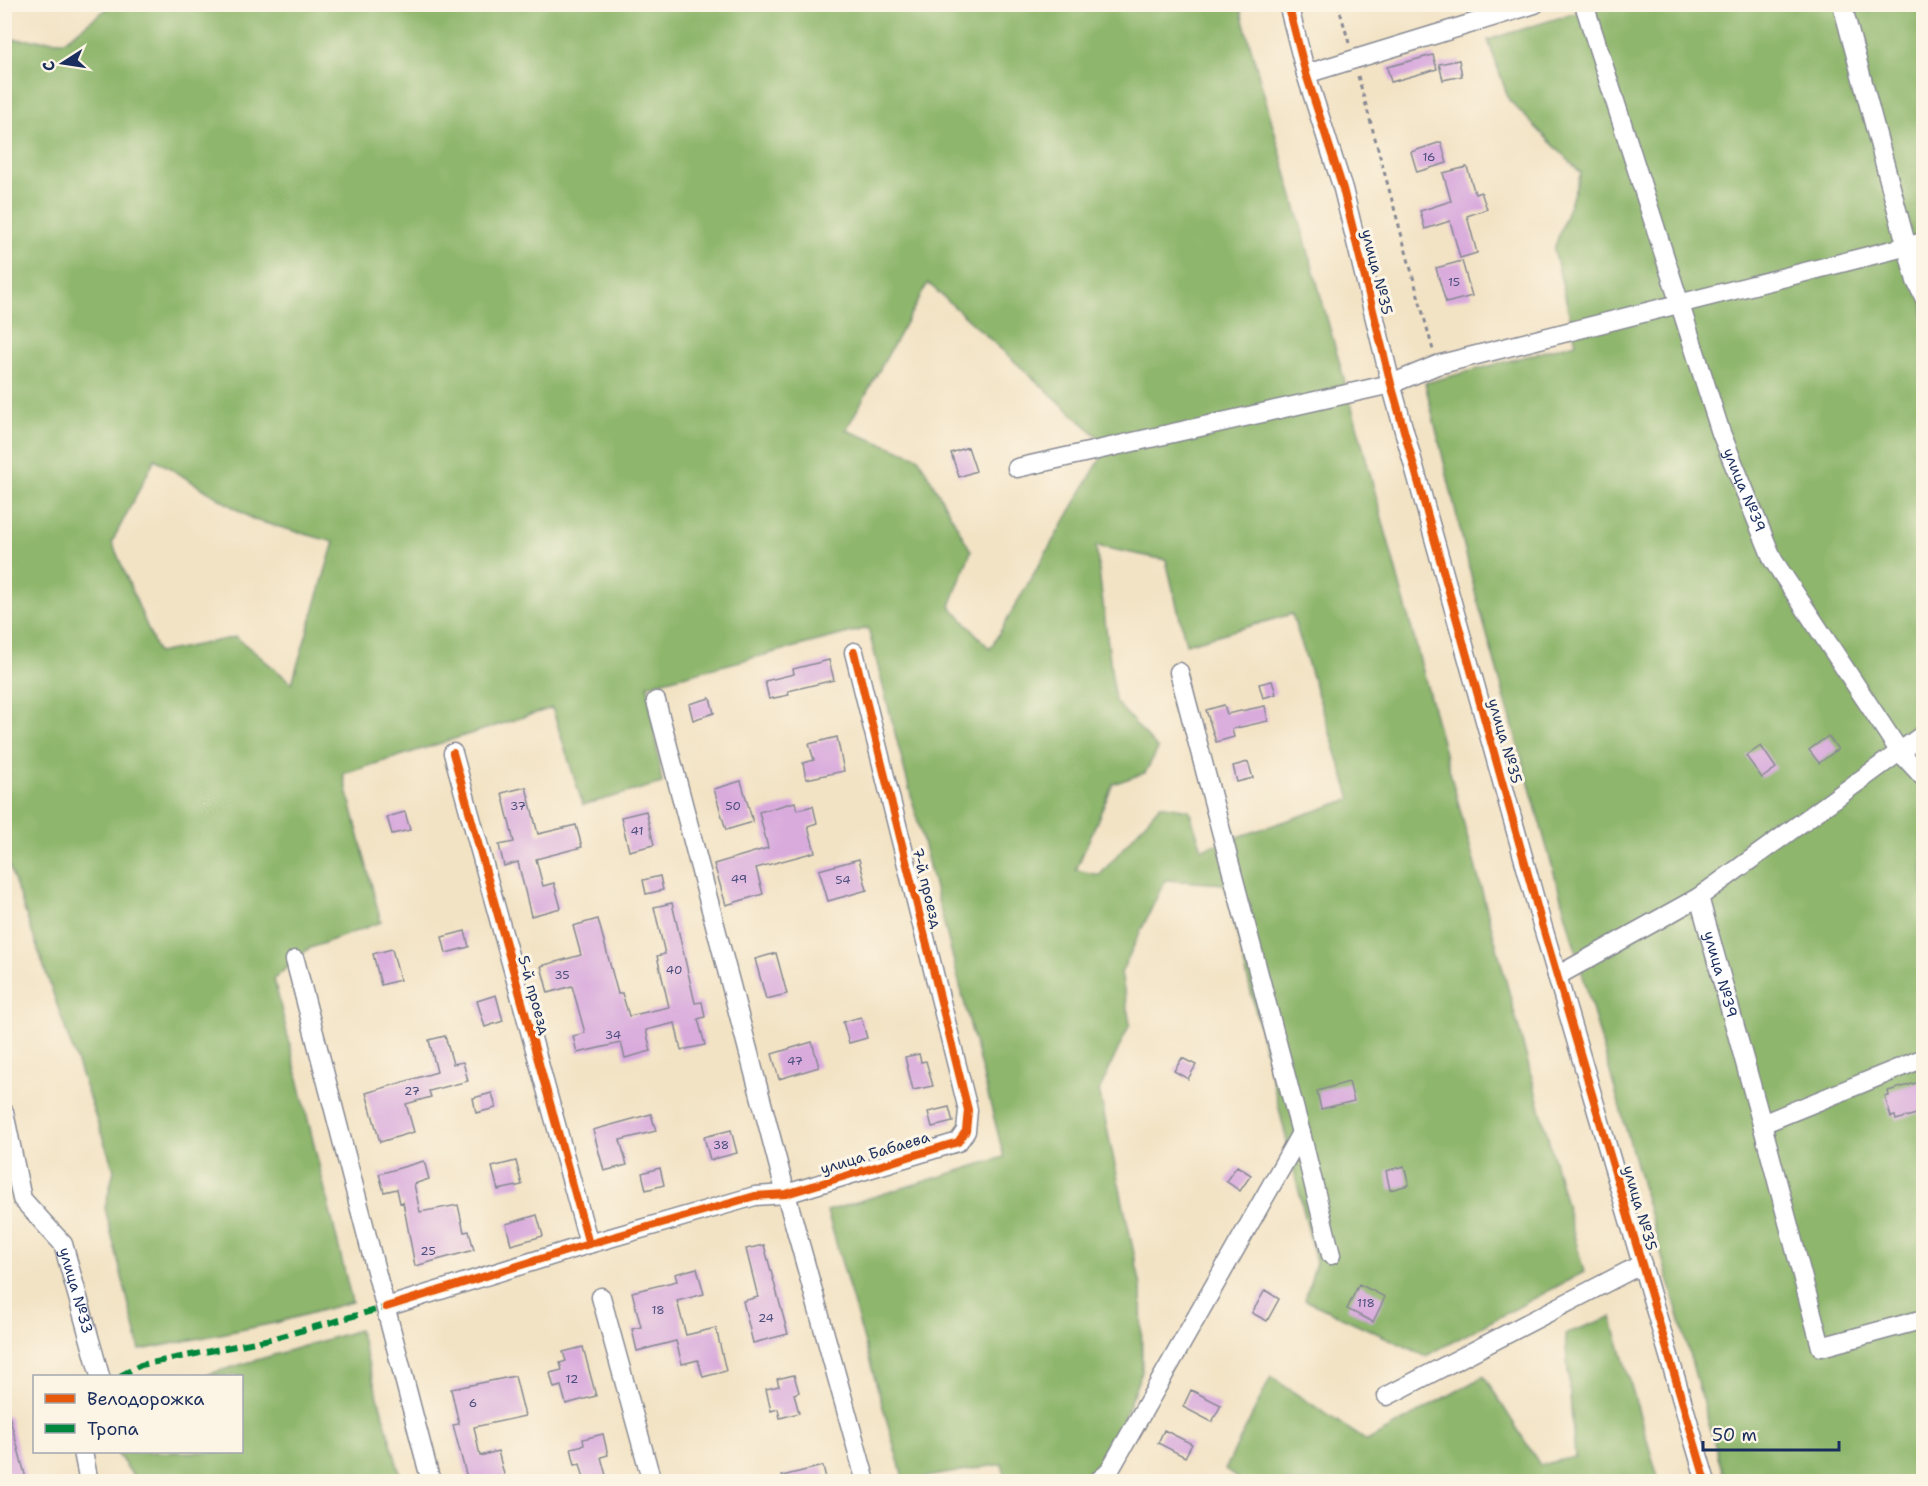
<svg xmlns="http://www.w3.org/2000/svg" width="1928" height="1486" viewBox="0 0 1928 1486" font-family="'Shantell Sans',sans-serif">
<rect width="100%" height="100%" fill="#fcf5e5"/>
<filter id="ink" filterUnits="userSpaceOnUse"><feTurbulence type="fractalNoise" baseFrequency=".0167" numOctaves="2"/><feDisplacementMap in="SourceGraphic" scale="12" xChannelSelector="R" yChannelSelector="G"/><feConvolveMatrix kernelMatrix="1 2 1 2 8 2 1 2 1" color-interpolation-filters="sRGB"/></filter>
<filter id="wash" filterUnits="userSpaceOnUse"><feTurbulence type="fractalNoise" baseFrequency=".008" numOctaves="4" result="noise"/><feDisplacementMap in="SourceGraphic" scale="24" xChannelSelector="R" yChannelSelector="G"/><feGaussianBlur stdDeviation="1.35" result="paint"/><feColorMatrix in="noise" values="0 0 0 0 0 0 0 0 0 0 0 0 0 0 0 0 0 1.4 0 .05"/><feComposite in="paint" operator="in"/></filter>
<g filter="url(#wash)">
<rect width="100%" height="100%" fill="#f3e3c5"/>
<path fill="#8eb66c" stroke="#547265" stroke-width="1.5" fill-rule="evenodd" d="M113,4L1239,5L1357,425L1584,1272L1426,1356L1305,1300L1316,1262L1225,884L1165,880L1121,973L1130,1024L1099,1091L1141,1286L1142,1371L1107,1460L1077,1481H1006L1002,1464L904,1481L827,1211L1004,1157L868,628L648,685L662,783L583,805L552,708L343,774L381,922L308,949L274,979L352,1302L275,1323L140,1350L105,1208L114,1170L5,854L4,39L64,41ZM928,283L1108,446L990,649L950,606L971,551L918,457L846,430ZM155,459L254,520L334,542L292,683L236,637L158,653L112,542ZM1096,546L1166,560L1186,644L1292,614L1351,799L1202,849L1189,810L1160,805L1100,875L1076,870L1113,784L1145,773L1158,749L1115,701Z
M1610,5H1923V1481H1725L1475,592L1425,383L1576,343L1554,249L1581,173L1509,100L1488,40L1571,14Z
M1611,1317L1659,1481L1243,1482L1225,1470L1271,1377L1367,1441L1484,1376L1540,1465L1575,1457L1565,1334Z
M359,1330L402,1481H137L116,1452H242V1376H202Z"/>
<g id="blocks">
<path fill="#d9abdd" d="M1433,55L1437,69L1391,82L1387,67Z
M1459,60L1462,76L1443,80L1439,64Z
M1441,142L1447,163L1417,172L1411,152Z
M1467,167L1475,194L1481,192L1487,209L1467,216L1477,253L1460,258L1450,221L1425,229L1420,211L1451,201L1443,173Z
M1462,261L1472,296L1446,303L1436,268Z
M968,447L976,471L959,477L951,453Z
M829,660L834,680L788,691L789,695L769,699L765,681L794,674L793,669Z
M1272,681L1276,694L1263,698L1259,684Z
M710,698L714,713L693,720L689,704Z
M1224,705L1227,714L1265,706L1268,721L1232,729L1234,737L1216,742L1206,710Z
M1828,736L1838,749L1819,763L1809,750Z
M837,737L844,771L806,779L803,763L814,760L809,744Z
M1761,746L1776,768L1762,778L1746,756Z
M1248,762L1253,778L1237,782L1233,766Z
M741,781L753,822L726,830L714,789Z
M526,787L538,834L576,825L582,847L536,859L543,886L554,883L561,908L531,916L518,862L504,866L499,845L514,842L502,793Z
M795,802L797,810L813,806L817,823L808,826L815,852L756,868L763,894L726,905L714,864L768,848L759,812Z
M646,811L654,845L629,851L621,817Z
M405,812L410,830L392,834L387,817Z
M859,859L867,890L828,901L819,870Z
M660,876L663,890L646,894L643,880Z
M672,903L695,1003L702,1002L705,1017L698,1019L705,1045L681,1050L675,1023L646,1030L651,1051L625,1058L621,1043L577,1053L573,1036L585,1033L572,986L548,993L541,966L581,955L573,926L598,919L618,994L622,993L629,1016L669,1007L657,956L665,954L654,907Z
M465,931L469,947L446,953L442,937Z
M392,949L400,980L381,985L373,954Z
M776,953L787,994L766,999L755,959Z
M496,995L503,1021L485,1027L477,1001Z
M861,1017L867,1038L849,1043L843,1022Z
M445,1036L453,1064L463,1062L468,1081L429,1091L431,1097L406,1104L414,1132L380,1142L366,1093L437,1072L429,1040Z
M812,1042L819,1067L779,1079L772,1054Z
M919,1054L921,1062L926,1061L933,1086L913,1090L905,1057Z
M1182,1058L1196,1065L1188,1079L1174,1071Z
M1923,1081V1112L1896,1120L1895,1116L1891,1117L1885,1097L1889,1096L1888,1091Z
M1349,1082L1354,1101L1321,1109L1317,1091Z
M492,1093L496,1108L476,1113L473,1098Z
M949,1107L953,1122L932,1127L928,1112Z
M651,1114L656,1131L620,1140L627,1165L604,1171L593,1130Z
M731,1130L737,1153L710,1160L704,1137Z
M424,1161L429,1179L414,1184L420,1212L458,1205L464,1232L469,1231L474,1250L415,1266L403,1202L400,1203L397,1189L384,1192L379,1174Z
M516,1161L522,1185L498,1190L492,1167Z
M1237,1166L1251,1175L1240,1191L1226,1181Z
M1404,1166L1409,1185L1390,1190L1386,1171Z
M660,1168L664,1185L646,1190L642,1173Z
M537,1215L543,1236L511,1245L506,1224Z
M764,1245L788,1334L753,1343L743,1301L758,1297L746,1249Z
M697,1268L704,1294L677,1301L686,1335L716,1328L726,1371L703,1377L698,1360L682,1364L676,1341L637,1351L632,1329L641,1327L632,1292L677,1281L675,1274Z
M1359,1284L1385,1297L1373,1322L1347,1309Z
M1265,1290L1279,1299L1267,1321L1252,1313Z
M583,1347L596,1396L566,1404L561,1386L554,1388L550,1373L562,1370L560,1363L566,1361L563,1352Z
M794,1375L799,1392L794,1394L799,1413L780,1418L778,1409L771,1411L766,1389L779,1386L777,1379Z
M515,1376L525,1416L474,1427L480,1456L498,1451L506,1482H468L453,1425L459,1424L451,1389Z
M1191,1390L1221,1405L1212,1422L1183,1407Z
M9,1415L27,1482H4V1416Z
M1164,1430L1192,1444L1185,1457L1158,1443Z
M603,1434L608,1455L601,1457L607,1479L585,1482L580,1464L575,1465L571,1448L584,1445L583,1439Z
M823,1466L827,1482H783L782,1476Z"/>
</g>
</g>
<g filter="url(#ink)">
<use href="#blocks" fill-opacity="0" stroke="#878992" stroke-width="1.5"/>
<g fill="none" stroke-linecap="round" stroke-linejoin="round">
<g stroke="#878992" stroke-width="21">
<g id="minor">
<path d="M1288,4L1306,74L1343,189L1391,384L1541,921L1706,1482"/>
<path id="s1" d="M1584,4L1721,433L1773,560L1900,752L1924,778"/>
<path d="M1842,4L1916,281L1924,297"/>
<path d="M1306,74L1535,4"/>
<path d="M1017,468L1391,384L1437,365L1924,242"/>
<path d="M1179,672L1301,1133"/>
<path d="M656,701L786,1194L866,1482"/>
<path id="s2" d="M1924,734L1699,897L1762,1124L1924,1058"/>
<path d="M453,753L589,1244"/>
<path d="M295,960L431,1482"/>
<path d="M1557,976L1699,897"/>
<path id="s3" d="M4,1112L22,1199L63,1244L100,1376"/>
<path d="M1762,1124L1821,1347L1924,1319"/>
<path d="M601,1297L652,1482"/>
<path d="M386,1307L589,1244L755,1196L786,1194L958,1142L966,1131L968,1110L854,652"/>
<path d="M1387,1396L1642,1264"/>
<path d="M83,1452L89,1482"/>
<path d="M1097,1482L1108,1473L1301,1133L1331,1255"/>
</g>
</g>
<path stroke="#878992" stroke-width="3" stroke-dasharray="4.5 4.5" stroke-linecap="butt" d="M1338,4L1349,43
M1358,76L1433,350"/>
<use href="#minor" stroke="#fff" stroke-width="18"/>
<path stroke="#00873e" stroke-width="6" stroke-dasharray="12 6" stroke-linecap="butt" d="M120,1376L141,1365L275,1338L386,1307"/>
<g stroke="#fcf5e5" stroke-width="11">
<path id="cycleway" d="M1288,4L1306,74L1343,189L1391,384L1541,921L1706,1482
M453,753L589,1244
M386,1307L589,1244L755,1196L786,1194L958,1142L966,1131L968,1110L854,652"/>
</g>
<use href="#cycleway" stroke="#e8590c" stroke-width="8"/>
</g>
</g>
<g text-anchor="middle" stroke-width="6" stroke-linejoin="round" paint-order="stroke">
<g font-size="12" fill="#4a4e7e">
<text x="1429" y="161">16</text>
<text x="1454" y="286">15</text>
<text x="518" y="810">37</text>
<text x="733" y="810">50</text>
<text x="637" y="835">41</text>
<text x="739" y="883">49</text>
<text x="843" y="884">54</text>
<text x="674" y="974">40</text>
<text x="562" y="979">35</text>
<text x="613" y="1039">34</text>
<text x="795" y="1065">47</text>
<text x="412" y="1095">27</text>
<text x="721" y="1149">38</text>
<text x="428" y="1255">25</text>
<text x="1366" y="1307">118</text>
<text x="658" y="1314">18</text>
<text x="766" y="1322">24</text>
<text x="572" y="1383">12</text>
<text x="473" y="1407">6</text>
</g>
<g font-size="15" fill="#1b2f5e" stroke="#fcf5e5">
<text transform="translate(1377 272) rotate(76)" y="5">улица №35</text>
<text dy="5" stroke="none"><textPath href="#s1" startOffset="512">улица №39</textPath></text>
<text transform="translate(1505 741) rotate(74)" y="5">улица №35</text>
<text transform="translate(927 888) rotate(76)" y="5">7-й проезд</text>
<text dy="5" stroke="none"><textPath href="#s2" startOffset="358">улица №39</textPath></text>
<text transform="translate(534 995) rotate(74)" y="5">5-й проезд</text>
<text transform="translate(875 1153) rotate(-17)" y="5">улица Бабаева</text>
<text transform="translate(1640 1208) rotate(74)" y="5">улица №35</text>
<text dy="5" stroke="none"><textPath href="#s3" startOffset="198">улица №33</textPath></text>
</g>
</g>
<rect width="1928" height="1486" fill="none" stroke="#fcf5e5" stroke-width="24"/>
<rect x="33" y="1375" width="210" height="78" fill="#fcf5e5" stroke="#a2a6af" stroke-width="1.5"/>
<rect x="45" y="1394" width="30" height="9" fill="#e8590c" stroke="#a2a6af" stroke-width="1.5"/>
<text x="87" y="1405" font-size="18" fill="#1b2f5e">Велодорожка</text>
<rect x="45" y="1424" width="30" height="9" fill="#00873e" stroke="#a2a6af" stroke-width="1.5"/>
<text x="87" y="1435" font-size="18" fill="#1b2f5e">Тропа</text>
<g transform="translate(63 63) rotate(258)" stroke="#fcf5e5" stroke-width="4.5" paint-order="stroke">
<path d="M0-4.5L10 22L0 15L-10 22Z" fill="#1b2f5e"/>
<text y="-9" font-size="16" font-weight="bold" text-anchor="middle" fill="#1b2f5e">С</text>
</g>
<path d="M1703 1441v9h136v-9" fill="none" stroke="#1b2f5e" stroke-width="3"/>
<text x="1712" y="1441" font-size="18" fill="#1b2f5e" stroke="#fcf5e5" stroke-width="4.5" paint-order="stroke">50 m</text>
</svg>
